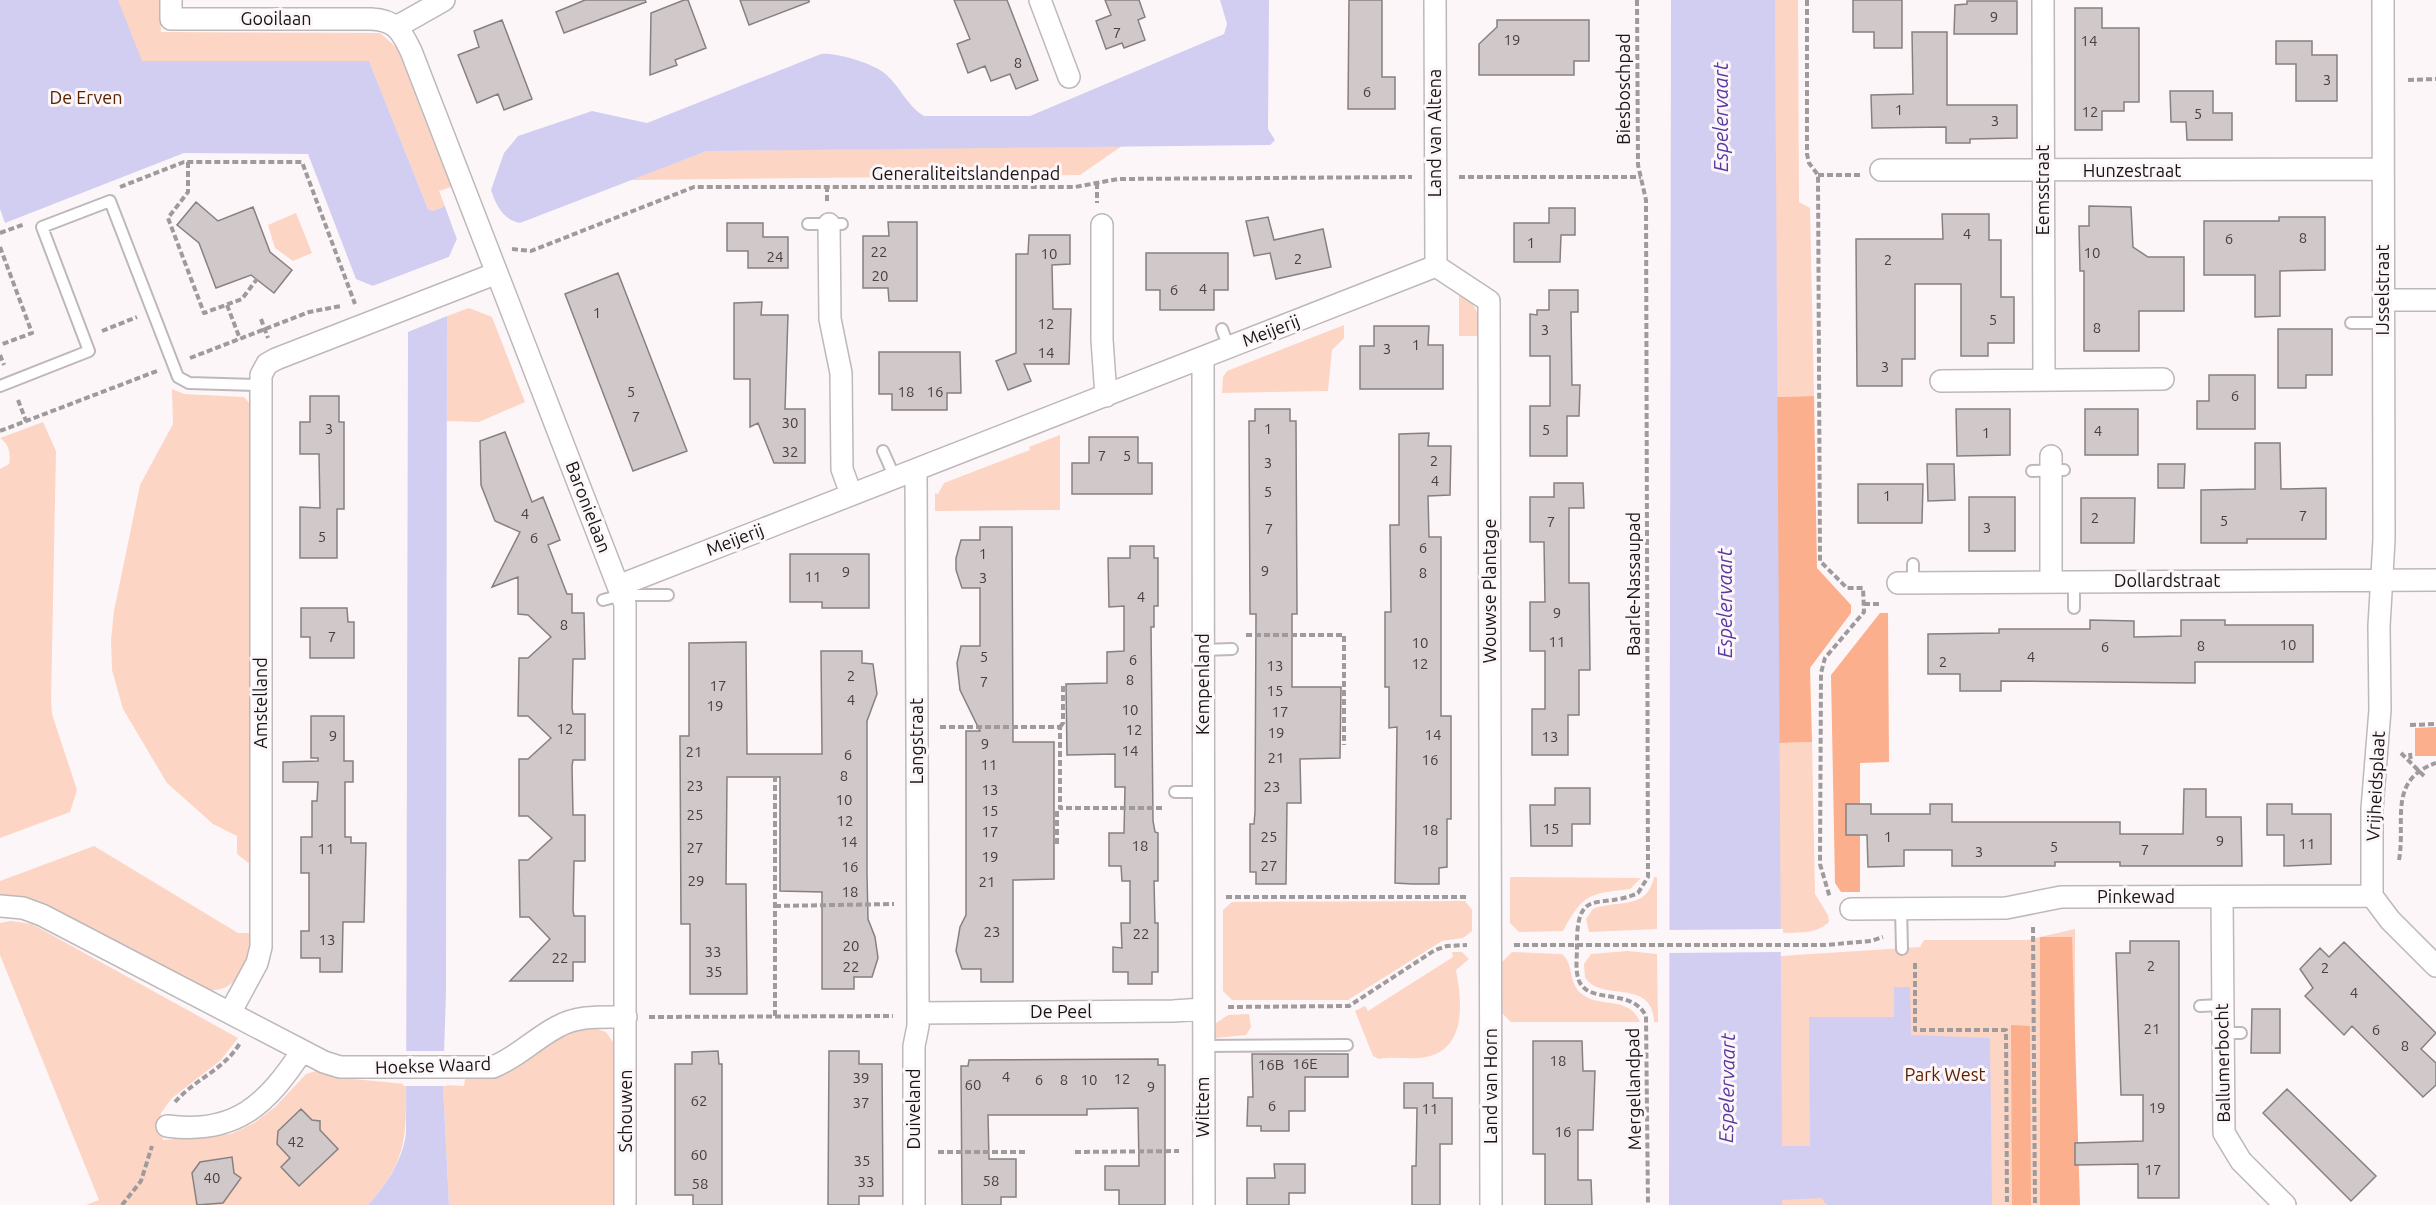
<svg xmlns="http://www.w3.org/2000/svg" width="2436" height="1205" viewBox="0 0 2436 1205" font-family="Ubuntu,sans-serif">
<rect width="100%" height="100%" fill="#fdf6f9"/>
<path fill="#fcd5c4" d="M0,0H160L161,32L380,33L397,48L451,187L439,191L445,206L433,211L428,209L369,61H166L0,209Z
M1775,0H1798L1799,202L1810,208L1814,396L1776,397Z
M1122,146L1080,175L631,180L707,151Z
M296,213L312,253L293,261L275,248L268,225Z
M1459,291C1478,307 1479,311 1479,336H1459Z
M469,308L492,317L525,402L479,422L447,421V316Z
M1344,325V338L1332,350L1328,391L1222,393L1223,377L1227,371Z
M172,389L184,394L244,397L250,404L251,865L237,854V836L213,824L167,783L123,709L112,670L111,640L114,611L140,485L173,424Z
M43,422L56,451L51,700L52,714L77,790L70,812L0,838V469L9,464C11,454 9,444 0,438Z
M1060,435V510L935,511V493L938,494L944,483L1030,450L1029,447Z
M1812,742L1815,894L1828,915L1829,922C1815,935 1799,932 1780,933L1778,743Z
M94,846L238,933H251C251,958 239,993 209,990L37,902L15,896H0V881Z
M1510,877L1641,878L1630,889C1589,894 1584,893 1563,931L1519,932L1510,923Z
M1654,877H1657V929L1589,932L1586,919L1593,909C1617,899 1647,911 1654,877Z
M1465,901L1472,910V931L1463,938L1442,941L1348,1000H1232L1223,991V910L1232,902Z
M11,921L32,924L238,1038L221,1060L172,1098L161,1113L163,1140L231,1134L254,1123L275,1107L306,1074L316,1071L343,1078L406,1084C406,1140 407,1160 368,1205H86L99,1200L0,955V923Z
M2075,929V1205H1781L1780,956L1920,947L1924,940H2027Z
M1628,951L1657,954L1658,1022H1654C1653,977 1600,1003 1585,977L1584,964L1591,954Z
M1452,952H1462L1469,959L1456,970C1462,1001 1467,1049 1426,1057C1411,1060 1395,1056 1379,1059L1373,1056L1355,1011L1365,1006L1368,1011L1453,957Z
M1512,952L1562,954C1575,965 1567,983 1583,995C1601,1008 1630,996 1640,1022H1511L1502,1013V962Z
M1249,1014L1251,1027L1246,1035L1215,1038L1216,1023L1228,1015Z
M594,1028L606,1032L615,1045L614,1205H449L443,1085L464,1086L465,1079C528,1081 538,1032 594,1028Z"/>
<path fill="#fbaf8c" d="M1814,396L1817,568L1851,605V613L1810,668L1812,742L1778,743L1776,397Z
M1880,613H1888L1889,762L1860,763V892H1841L1835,883L1831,675Z
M2436,727V756H2415V728Z
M2040,937H2072L2080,1205H2040Z
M2011,1025L2030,1026L2031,1205H2012Z"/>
<path fill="#d2cef2" d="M0,0H118L142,61H369L428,209L433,211L445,206L457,239L449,257L373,286L356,279L308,154L184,153L5,223L0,209Z
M1220,0H1269L1268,129L1275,140L1270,145L707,151L520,223C503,220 496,205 491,190L504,153L518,136L592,111L647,123L821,54C835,52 871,63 883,72C899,84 906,105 924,116H1030L1224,34L1227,24Z
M1671,0H1775L1782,1146H1810L1809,1017H1894V987H1910L1911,1035L1990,1038L1992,1205H1827L1821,1198L1782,1200V1205H1669Z
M447,316L446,993L443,1085L449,1205H368C386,1185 403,1160 406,1133L408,332Z"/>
<path fill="#fdf6f9" d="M444,203L447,205L460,238L451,260L374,289L363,284L373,286L449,257L457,239Z
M1783,929V952L1667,953V930Z
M403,1051H447V1086H403Z"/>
<path fill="#d1c9c9" stroke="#878080" stroke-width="1.5" d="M585,0H645L646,2L564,33L556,12Z
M684,0H688L706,48L675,60L677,65L650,75L651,13Z
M740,0H809V2L749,25Z
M954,0H1007L1038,80L1016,89L1010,74L991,81L985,66L968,73L957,44L970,39Z
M1105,0H1139L1145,17L1138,20L1145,40L1124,48L1122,43L1106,49L1096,21L1111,15Z
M1349,0H1382V77H1395V109H1348Z
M1853,0H1902V48H1874V32H1853Z
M1967,1H2017V34H1954L1955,5L1967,4Z
M2075,8H2102V28H2139V102H2124V111H2102V130H2075Z
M502,20L532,99L504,110L498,94L477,103L458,55L479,47L474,31Z
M1497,20H1589V61H1574V75H1479V44L1497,27Z
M1912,32H1947V105H2017V138L1970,139V143H1946V127L1872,128L1871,95L1913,94Z
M2276,41H2312V55H2337V101H2296V64H2276Z
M2170,91H2213V113H2232V140H2187L2186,122H2171Z
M196,202L218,221L253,207L270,252L292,270L274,293L251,275L216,288L199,243L177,225Z
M2089,206L2131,207L2133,247L2148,257H2184V311H2139V351H2084V271H2080L2079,226H2089Z
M1549,208H1575V235H1561L1560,262H1514V223H1549Z
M1942,214H1989V240H2001V297H2014V343H1988V356H1961V284H1915V359H1902V386H1857L1856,239H1943Z
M1268,217L1274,240L1323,229L1331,267L1276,279L1270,253L1254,256L1246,221Z
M2279,217H2325V270L2280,271V316L2255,317V275H2204V221H2279Z
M888,222H917V301H889L888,288H863V236H889Z
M727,223H763V237H788V268H748V251H727Z
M1029,235H1070V264L1052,265L1053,309H1071L1069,364H1024L1031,381L1008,390L996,361L1016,353V254H1028Z
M1146,253H1228V290H1214V310H1160V290H1146Z
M618,273L687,451L633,471L565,294Z
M1549,290H1578V312H1571L1572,385H1580L1579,416H1567V456H1530V406H1550V356H1530V314L1537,315V310H1549Z
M762,302L761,315H788L785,409H805V463H774L758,423L750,427V379H734V303Z
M1374,326H1429L1428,345H1443V389H1360V346H1374Z
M2278,329H2332V375H2306V388H2278Z
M879,352H960L961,393H947V410H892V394H879Z
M2209,375H2255V429H2197V401H2209Z
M310,396H339V422H344V509H337V558H300V507L320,508L319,454H300V422H310Z
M1255,409H1290V421H1296L1297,614H1292V687H1341L1340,758L1300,759L1301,803H1287L1286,884H1256V872H1250V824H1254L1255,812L1256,614H1250L1249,421H1255Z
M1956,409H2010V455L1957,456Z
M2085,409H2138V455H2085Z
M505,432L532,502L543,497L560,540L548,545L567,594H572V613H584L585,659H573L572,708L573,714H585V760H573L572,766L573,815H585V861H574L573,910L574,916H585V962H573V981H510L550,939L529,917H520L519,860H528L552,838L528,816H519V759H528L551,738L528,716H518L519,658H528L551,637L528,615L518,614V577L492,587L520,532L495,521L481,485L480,441Z
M1429,433L1428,446H1451L1450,495L1428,496L1429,537H1441V716H1451V819H1447V867L1439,868V884H1412L1395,883L1397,727L1389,728V687H1385V612H1391L1390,525H1399V434Z
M1089,437H1138V463H1152V494H1072V463H1089Z
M2255,443H2280L2281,489L2326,488V539H2247V543H2201V490L2255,489Z
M1927,464H1954L1955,500L1928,501Z
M2158,464H2185L2184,488H2158Z
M1554,483H1583L1584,508H1569V583H1589L1590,670H1579V715H1568V755H1532V709H1545V651H1530V602H1545L1544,542H1530V497H1554Z
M1858,484H1923L1922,523H1858Z
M1969,497H2015V551H1969Z
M2081,498H2135L2134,543H2081Z
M980,527H1012L1013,742H1054V879L1013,880V982H981V969H962L956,951L960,927L966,915V731H980L960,690L957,663L961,646H980V588H962L956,570V558L961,540H980Z
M1130,546H1154V558H1158V606H1154V627H1151L1153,821L1155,832L1158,833V881H1154L1155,923H1158V972H1152V984H1128V972H1113V947L1122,948L1121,923H1130V881H1122L1121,866H1109V833H1124L1125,787H1115V754L1067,755L1066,684L1107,683V652L1124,651V606L1109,607L1108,558H1130Z
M790,554H869V608H822V602H790Z
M301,608H347L348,622H354V658H310V637H301Z
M2090,620L2134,621V637L2181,636V620H2225V625H2313V662H2195V683L2001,681V691H1960V674H1928V634L1999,633V629H2090Z
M746,642L747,754H822L821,651H862V663L873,664L877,694L867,721V874L868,919L875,937L878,958L872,977H854V989H822V892L780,891V777H727L726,884H746L747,994H690V924H681L680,736H689V643Z
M311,716H344V761H353V782H345V837H351V843H366L364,922H343L342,972H320V958H301V931H309V873H301V837H312V801H317L318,782H283V762L318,761V758H311Z
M1555,788H1590V824H1572V846H1531L1530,805H1555Z
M2184,789H2206V817H2241L2242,866H2120V862H2055V866H1952V850H1904V866L1868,867L1867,835H1846V804H1871V814H1930V804H1952V822H2120V834H2183Z
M2267,804H2292V814H2331V864L2284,866V835H2267Z
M2130,941H2179V1198H2138V1164L2075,1165V1143L2143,1141V1095H2121L2116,953H2130Z
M2344,942L2436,1033L2421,1049L2436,1063V1085L2423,1097L2352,1026L2344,1035L2305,996L2313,988L2300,969L2320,948L2329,957Z
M2252,1009H2280V1053H2251Z
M1533,1041H1582L1583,1071H1595L1593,1130H1578V1180H1591L1592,1205H1545V1154H1533Z
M718,1051L719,1064H722V1205H693V1195H675V1064H692V1052Z
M829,1051H859V1064H882L883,1196H859V1205H828Z
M1252,1054H1348V1077H1305V1111H1289V1131H1261V1126H1247L1248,1097H1253Z
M1158,1059V1065H1165V1205H1119V1190H1105V1166H1139L1138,1108L1087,1109V1115H988L989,1159H1016V1197H1001V1205H962L961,1066H968L969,1060Z
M1404,1083H1433V1098H1452V1144H1440V1205H1412V1166H1416L1417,1108H1404Z
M2287,1089L2376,1176L2351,1201L2263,1113Z
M301,1109L312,1120L320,1121V1130L338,1149L299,1186L281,1167L290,1158L277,1144L278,1131Z
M232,1157L234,1173L241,1178L223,1203L197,1205L192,1173L200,1162Z
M1274,1164H1305V1193H1289V1205H1247V1178H1275Z"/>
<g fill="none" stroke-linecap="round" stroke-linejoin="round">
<g stroke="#bfb8bb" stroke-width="14">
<path id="service" d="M808,224H842
M2351,323H2384
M1222,329L1229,348
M0,386L89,351L42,227L110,201L178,377L189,383L260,385
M883,451L895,478
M2032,471L2064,470
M2074,581V608
M1913,582V564
M603,600L622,595H668
M1203,650L1232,649
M1175,792H1203
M1901,909L1902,949
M2200,1006L2222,1005
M2222,1033H2241
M1203,1046L1347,1045"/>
</g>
<g stroke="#bfb8bb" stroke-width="24">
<path id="minor" d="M171,0V19H371C395,20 401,30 411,51L618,586L625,604V1205
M1040,0L1069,77
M1435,0L1436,266
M2043,0L2044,380
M2383,0L2384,540L2379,626L2380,710L2372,809V896L2390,920L2436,966
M398,26L444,0
M1881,170L2383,169
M829,224L830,319L841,373L842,469L851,494
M1102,225V340L1106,396
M1436,266L1489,301L1491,1205
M2384,300H2436
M1203,358L1204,1205
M1941,381L2163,379
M2051,456V581
M1898,583L2436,580
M618,586L1436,266
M2222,897L2224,1133L2241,1161L2285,1205
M0,906L23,908L42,915L324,1062L340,1067H493C518,1057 534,1039 557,1027C578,1015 602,1017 626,1017
M1851,909L2006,908L2061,897L2372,896
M230,1013L257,963L261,947V375L267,364L276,359L497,273
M918,1013L1173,1011L1203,1009
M167,1126C236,1135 267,1104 302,1051
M914,1205V1046L918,1026V1004L916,470"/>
</g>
<path stroke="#9f9a9c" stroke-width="4" stroke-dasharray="6 3" stroke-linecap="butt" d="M1637,0L1638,165L1646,200L1648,877L1638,893C1599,911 1576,884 1577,948C1577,958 1575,971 1579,981C1590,1005 1631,987 1646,1016L1648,1205
M1807,0V154L1809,163L1818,175L1820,561L1847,588H1863L1864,612L1825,658L1821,673L1820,864L1830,898
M2408,80L2436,79
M188,162V192L168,218L204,313L242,299L257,279
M1818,175H1860
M1459,177H1641
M1097,183V203
M120,187L184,162H302L355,304
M827,201V187
M0,233L25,224
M0,247L32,333L0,345
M512,249L531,251L694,187H1075L1118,179L1412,177
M227,305L240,339
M261,319L268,338
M102,331L137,317
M0,355L4,365
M190,358L309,312L341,306
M18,400L26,421
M0,431L157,371
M1864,604H1879
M1246,635H1344V745
M2410,725L2436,724
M940,727H1060V808H1163
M1060,727L1063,723V684
M2401,753L2424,776
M2410,753L2411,762
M1057,844V811L1060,808
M2399,860C2406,821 2387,780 2436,763
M1226,897H1467
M775,906L894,904
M2033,927L2035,1205
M1514,945H1825L1871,941L1883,937
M1915,963V1030H2006L2007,1205
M1228,1007L1349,1006L1435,950L1447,946L1467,945
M775,1016V776
M649,1017L893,1016
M175,1102C195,1079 224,1070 240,1043
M938,1152H1025
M1075,1152L1179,1151
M122,1205L141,1181L152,1146"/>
<use href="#service" stroke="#fff" stroke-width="10"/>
<use href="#minor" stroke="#fff" stroke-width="21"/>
</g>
<g text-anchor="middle" stroke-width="6" stroke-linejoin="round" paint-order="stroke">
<g font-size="15" fill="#464142">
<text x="1994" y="22">9</text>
<text x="1117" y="38">7</text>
<text x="1512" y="45">19</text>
<text x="2089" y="46">14</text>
<text x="1018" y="68">8</text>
<text x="2327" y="85">3</text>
<text x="1367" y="97">6</text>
<text x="1899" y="115">1</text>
<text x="2090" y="117">12</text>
<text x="2198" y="119">5</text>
<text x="1995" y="126">3</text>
<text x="1967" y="239">4</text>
<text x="2303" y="243">8</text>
<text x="2229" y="244">6</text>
<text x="1531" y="248">1</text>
<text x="879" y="257">22</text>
<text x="2092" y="258">10</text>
<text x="1049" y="259">10</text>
<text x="775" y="262">24</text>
<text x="1298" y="264">2</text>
<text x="1888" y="265">2</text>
<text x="880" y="281">20</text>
<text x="1203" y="294">4</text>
<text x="1174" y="295">6</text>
<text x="597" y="318">1</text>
<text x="1993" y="325">5</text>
<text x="1046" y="329">12</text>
<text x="2097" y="333">8</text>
<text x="1545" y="335">3</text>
<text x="1416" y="350">1</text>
<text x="1387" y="354">3</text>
<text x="1046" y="358">14</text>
<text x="1885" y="372">3</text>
<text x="631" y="397">5</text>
<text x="906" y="397">18</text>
<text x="935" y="397">16</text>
<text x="2235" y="401">6</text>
<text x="636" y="422">7</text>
<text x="790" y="428">30</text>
<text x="329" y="434">3</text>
<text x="1268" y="434">1</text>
<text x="1546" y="435">5</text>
<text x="2098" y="436">4</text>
<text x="1986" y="438">1</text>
<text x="790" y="457">32</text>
<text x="1102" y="461">7</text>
<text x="1127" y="461">5</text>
<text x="1434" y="466">2</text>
<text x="1268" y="468">3</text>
<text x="1435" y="486">4</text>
<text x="1268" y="497">5</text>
<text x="1887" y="501">1</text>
<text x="525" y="519">4</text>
<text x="2303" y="521">7</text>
<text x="2095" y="523">2</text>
<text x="2224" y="526">5</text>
<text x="1551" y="527">7</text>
<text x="1987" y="533">3</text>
<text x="1269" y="534">7</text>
<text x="322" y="542">5</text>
<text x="534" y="543">6</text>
<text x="1423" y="553">6</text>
<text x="983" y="559">1</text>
<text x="1265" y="576">9</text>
<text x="846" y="577">9</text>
<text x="1423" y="578">8</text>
<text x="813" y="582">11</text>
<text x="983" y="583">3</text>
<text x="1141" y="602">4</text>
<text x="1557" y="618">9</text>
<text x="564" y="630">8</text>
<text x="332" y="642">7</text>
<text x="1557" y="647">11</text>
<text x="1420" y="648">10</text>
<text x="2288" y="650">10</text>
<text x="2201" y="651">8</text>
<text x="2105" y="652">6</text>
<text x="984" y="662">5</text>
<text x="2031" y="662">4</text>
<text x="1133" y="665">6</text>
<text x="1943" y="667">2</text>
<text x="1420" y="669">12</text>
<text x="1275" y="671">13</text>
<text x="851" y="681">2</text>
<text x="1130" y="685">8</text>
<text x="984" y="687">7</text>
<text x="718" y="691">17</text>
<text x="1275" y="696">15</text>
<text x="851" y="705">4</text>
<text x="715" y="711">19</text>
<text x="1130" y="715">10</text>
<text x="1280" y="717">17</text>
<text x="565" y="734">12</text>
<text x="1134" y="735">12</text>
<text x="1276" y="738">19</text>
<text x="1433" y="740">14</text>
<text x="333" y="741">9</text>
<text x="1550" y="742">13</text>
<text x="985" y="749">9</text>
<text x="1130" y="756">14</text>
<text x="694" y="757">21</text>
<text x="848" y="760">6</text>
<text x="1276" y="763">21</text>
<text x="1430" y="765">16</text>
<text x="989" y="770">11</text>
<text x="844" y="781">8</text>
<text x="695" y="791">23</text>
<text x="1272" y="792">23</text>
<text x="990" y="795">13</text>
<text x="844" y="805">10</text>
<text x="990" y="816">15</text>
<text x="695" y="820">25</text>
<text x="845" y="826">12</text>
<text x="1551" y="834">15</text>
<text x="1430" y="835">18</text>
<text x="990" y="837">17</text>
<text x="1269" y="842">25</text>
<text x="1888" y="842">1</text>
<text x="2220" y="846">9</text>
<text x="849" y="847">14</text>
<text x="2307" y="849">11</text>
<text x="1140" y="851">18</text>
<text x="2054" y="852">5</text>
<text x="695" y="853">27</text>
<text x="326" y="854">11</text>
<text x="2145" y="855">7</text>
<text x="1979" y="857">3</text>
<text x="990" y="862">19</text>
<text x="1269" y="871">27</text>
<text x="850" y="872">16</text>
<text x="696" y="886">29</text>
<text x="987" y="887">21</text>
<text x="850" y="897">18</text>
<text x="992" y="937">23</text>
<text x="1141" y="939">22</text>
<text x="327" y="945">13</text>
<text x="851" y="951">20</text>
<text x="713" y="957">33</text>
<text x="560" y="963">22</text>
<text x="2151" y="971">2</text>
<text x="851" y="972">22</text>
<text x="2325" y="973">2</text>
<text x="714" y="977">35</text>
<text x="2354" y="998">4</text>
<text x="2152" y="1034">21</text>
<text x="2376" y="1035">6</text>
<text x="2405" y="1051">8</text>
<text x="1558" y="1066">18</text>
<text x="1305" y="1069">16E</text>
<text x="1271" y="1070">16B</text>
<text x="1006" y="1082">4</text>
<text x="861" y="1083">39</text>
<text x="1122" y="1084">12</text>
<text x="1039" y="1085">6</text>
<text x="1064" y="1085">8</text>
<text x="1089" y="1085">10</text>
<text x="973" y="1090">60</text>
<text x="1151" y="1092">9</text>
<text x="699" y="1106">62</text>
<text x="861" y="1108">37</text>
<text x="1272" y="1111">6</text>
<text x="2157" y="1113">19</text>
<text x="1430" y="1114">11</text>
<text x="1563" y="1137">16</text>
<text x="296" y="1147">42</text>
<text x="699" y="1160">60</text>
<text x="862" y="1166">35</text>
<text x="2153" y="1175">17</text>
<text x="212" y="1183">40</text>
<text x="991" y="1186">58</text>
<text x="866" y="1187">33</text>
<text x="700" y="1189">58</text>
</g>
<g font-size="18" fill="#171415" stroke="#fdf6f9">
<text x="276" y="25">Gooilaan</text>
<text transform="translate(1624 89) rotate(-90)" y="6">Biesboschpad</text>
<text transform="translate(1435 133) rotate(-90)" y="6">Land van Altena</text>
<text x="2132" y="177">Hunzestraat</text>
<text x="966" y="180">Generaliteitslandenpad</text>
<text transform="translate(2043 190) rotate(-90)" y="6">Eemsstraat</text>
<text transform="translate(2383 290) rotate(-90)" y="6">IJsselstraat</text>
<text transform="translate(1271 331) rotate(-21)" y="6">Meijerij</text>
<text transform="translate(588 507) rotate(69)" y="6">Baronielaan</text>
<text transform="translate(735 540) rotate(-21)" y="6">Meijerij</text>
<text x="2167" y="587">Dollardstraat</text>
<text transform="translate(1634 584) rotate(-90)" y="6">Baarle-Nassaupad</text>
<text transform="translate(1490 591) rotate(-90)" y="6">Wouwse Plantage</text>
<text transform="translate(1203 684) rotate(-90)" y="6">Kempenland</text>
<text transform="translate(261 703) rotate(-90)" y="6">Amstelland</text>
<text transform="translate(917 741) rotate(-90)" y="6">Langstraat</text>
<text transform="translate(2376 786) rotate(-87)" y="6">Vrijheidsplaat</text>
<text x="2136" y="903">Pinkewad</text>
<text x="1061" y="1018">De Peel</text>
<text transform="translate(2223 1063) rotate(-91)" y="6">Ballumerbocht</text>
<text transform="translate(433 1066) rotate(-2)" y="6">Hoekse Waard</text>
<text transform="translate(1491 1086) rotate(-90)" y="6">Land van Horn</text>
<text transform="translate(1634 1089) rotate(-91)" y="6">Mergellandpad</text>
<text transform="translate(1203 1107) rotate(-90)" y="6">Wittem</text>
<text transform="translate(914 1109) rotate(-90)" y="6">Duiveland</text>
<text transform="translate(626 1111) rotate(-90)" y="6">Schouwen</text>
</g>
<g font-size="18" fill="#5a2100" stroke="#fdf6f9">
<text x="86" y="104">De Erven</text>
<text x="1945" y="1081">Park West</text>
</g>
<g font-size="20" font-style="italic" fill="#553aa0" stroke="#fdf6f9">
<text transform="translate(1721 117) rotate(-90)" y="7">Espelervaart</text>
<text transform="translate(1725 603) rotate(-90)" y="7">Espelervaart</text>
<text transform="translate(1727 1088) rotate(-89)" y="7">Espelervaart</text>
</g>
</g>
</svg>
